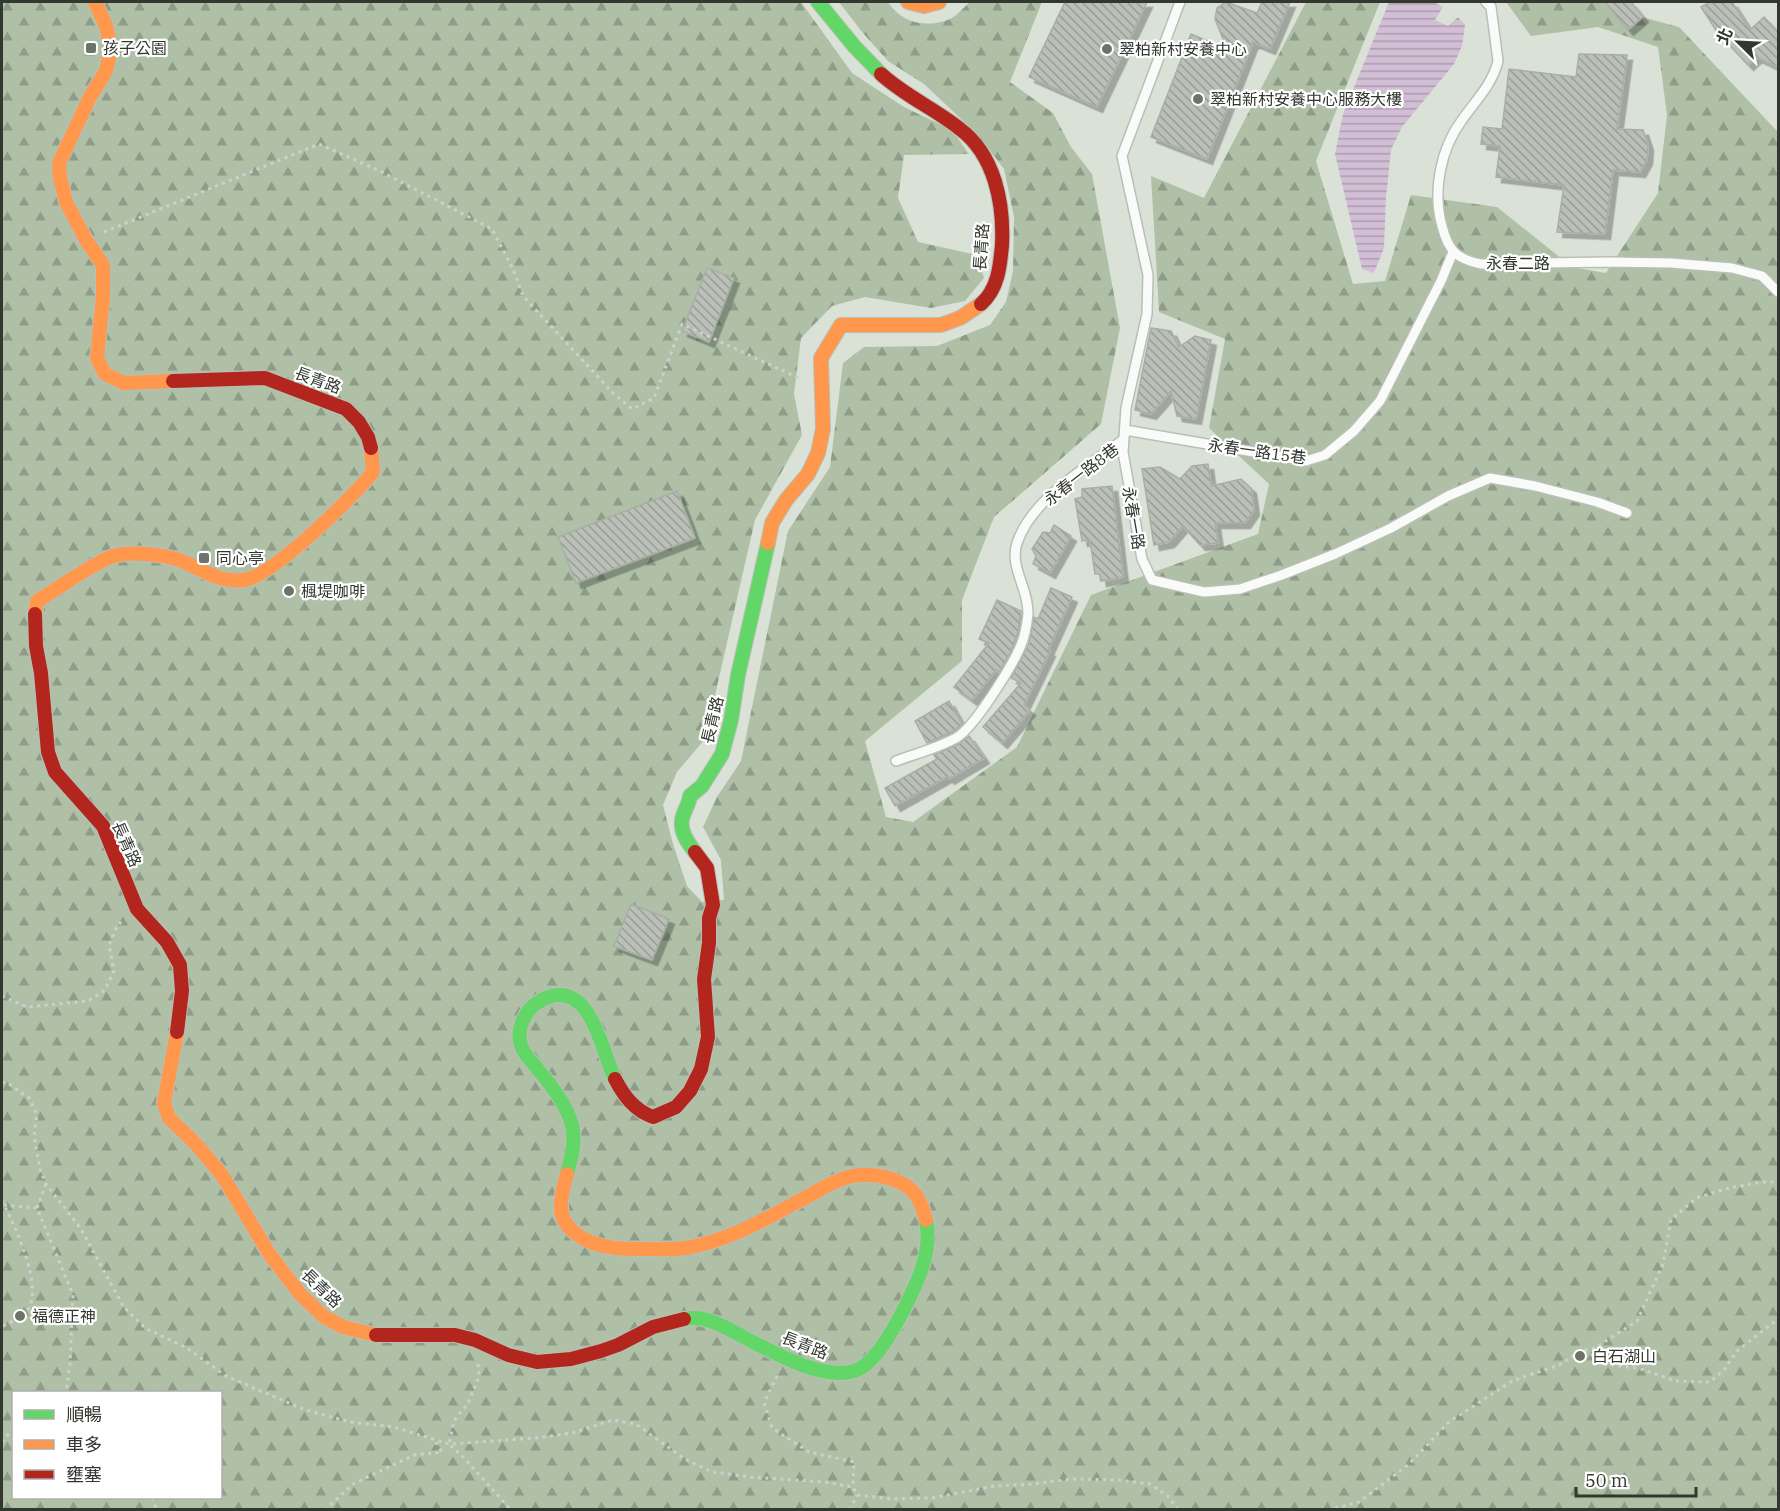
<svg xmlns="http://www.w3.org/2000/svg" width="1780" height="1511" viewBox="0 0 1780 1511" font-family="'IBM Plex Serif','Noto Sans TC',serif">
<defs>
<pattern id="forest-firs" width="22" height="20" patternUnits="userSpaceOnUse" patternTransform="scale(1.5)"><rect width="22" height="20" fill="#afc0a7"/><path d="M5 1l3.5 6h-7zM16 11l3.5 6h-7z" fill="#8f9d88"/></pattern>
<pattern id="water-rules" width="6" height="5" patternUnits="userSpaceOnUse" patternTransform="scale(1.5)"><rect width="6" height="5" fill="#d2bfd6"/><path d="M0 2.5h6" fill="none" stroke="#ab9cae"/></pattern>
<pattern id="building-back-hatch" width="6" height="6" patternUnits="userSpaceOnUse" patternTransform="scale(1.5)"><rect width="6" height="6" fill="#bac0b7"/><path d="M-1 5l2 2M0 0l6 6M5-1l2 2" fill="none" stroke="#989d95"/></pattern>
<filter id="shadow"><feDropShadow dx="5.5" dy="5.5" stdDeviation="0" flood-color="#0004"/></filter>
</defs>
<rect width="100%" height="100%" fill="#dae2d7"/>
<path fill="url(#forest-firs)" fill-rule="evenodd" d="M2,2H801L852,73L904,107L952,130L969,154L904,155L898,198L918,242L977,255L984,278L965,301L931,308L865,297L832,306L801,338L794,394L802,435L755,520L705,739L677,772L663,805L673,844L687,886L702,902L724,900L721,860L703,827L717,797L741,761L788,531L830,467L843,363L864,347L937,346L990,325L1006,302L1013,271L1014,217L1004,169L978,135L924,84L888,61L862,32L839,2H888C901,23 925,28 948,20C956,17 964,7 970,2H1042L1010,82L1053,113L1071,147L1092,174L1120,328L1101,424L994,517L962,600V661L865,741L886,817L913,822L1017,747L1091,595L1258,534L1269,484L1209,428L1225,339L1159,312L1151,176L1204,198L1306,2H1380L1316,161L1353,284L1385,281L1411,195L1497,207L1572,267L1606,273L1658,193L1667,115L1658,47L1598,27L1531,36L1506,2H1614L1623,12L1679,27L1776,130H1778V1509L2,1510ZM14,1392H220V1498H14Z"/>
<path fill="url(#water-rules)" d="M1389,2H1434L1443,7L1435,20L1448,26L1458,17L1465,25L1462,46L1454,64L1402,127L1391,150L1386,198L1384,248L1374,273L1362,269L1335,154L1343,114Z"/>
<path fill="url(#building-back-hatch)" stroke="#a8afa6" stroke-width="1.5" filter="url(#shadow)" d="M1065,2H1147L1097,107L1029,77Z
M1226,2L1257,13L1262,2H1290L1270,49L1253,42L1207,159L1151,137L1191,34L1227,49L1215,19L1217,8Z
M1605,2H1631L1643,17L1628,30Z
M1710,2H1732L1750,30L1764,17L1779,33V68L1757,57L1748,65L1722,37L1721,38L1701,7Z
M1579,54L1627,55L1617,129L1643,130L1648,145L1647,159L1640,172L1613,170L1605,234L1557,232L1564,185L1496,177L1500,146L1481,144L1483,127L1502,129L1509,69L1576,77Z
M707,268L734,278L709,342L682,331Z
M1151,328L1171,331L1179,347L1195,336L1211,340L1196,419L1177,416L1171,391L1151,414L1135,410Z
M1208,464L1211,486L1241,479L1251,488L1254,510L1245,523H1215L1218,543L1200,545L1183,526L1169,542L1154,545L1142,469L1160,467L1180,479L1192,466Z
M1112,486L1123,577L1101,581L1100,574H1095L1090,540L1082,541L1075,499L1082,497V489Z
M677,491L695,538L576,583L558,537Z
M1054,525L1071,536L1050,573L1033,564L1036,556L1032,549L1043,532L1050,533Z
M1051,588L1072,597L1048,650L1050,651L1024,705L1030,710L1002,743L983,727L1021,683L1011,678L1029,644L1034,617L1038,619Z
M997,600L1021,611L1018,632L1011,651L999,672L996,670L972,700L954,687L989,643L979,639Z
M949,701L962,724L952,732L927,743L915,721Z
M969,736L984,758L949,779L948,776L895,806L885,788L937,759L934,755L959,744Z
M631,904L669,919L652,960L614,946Z"/>
<g fill="none" stroke-linecap="round" stroke-linejoin="round">
<g stroke="#b9bfb6" stroke-width="12">
<path id="lane" d="M1180,2L1122,156L1148,275L1147,314L1126,408L1123,452L1142,559L1152,580L1204,592L1240,589L1279,576L1335,554L1391,528L1448,496L1490,478L1535,486L1597,502L1627,513
M1486,2L1491,7L1498,61C1492,85 1476,100 1462,120C1441,148 1432,191 1442,226C1448,250 1456,259 1481,264L1610,262L1671,263L1732,268L1762,276L1778,292
M1125,430L1306,461L1325,455L1354,431L1380,401L1441,281L1453,252
M896,761C915,754 938,748 956,738C974,728 1013,665 1021,645C1025,636 1027,623 1028,614C1029,589 1009,567 1017,543C1032,498 1088,467 1124,439"/>
</g>
<g stroke="#b9bfb6" stroke-width="16">
<path id="fast" d="M818,2L854,46L881,74
M695,852C688,843 680,832 682,820C683,812 689,805 690,796L702,786L722,754L731,720L738,675L768,543
M567,1174C571,1158 576,1142 572,1125C566,1103 550,1084 536,1067C531,1060 523,1054 521,1045C518,1036 520,1026 524,1018C529,1007 540,999 552,996C592,986 602,1052 615,1079
M684,1319C702,1315 720,1324 736,1333C765,1348 826,1385 859,1369C877,1360 894,1328 903,1311C917,1283 933,1252 926,1220"/>
</g>
<g stroke="#b9bfb6" stroke-width="16">
<path id="slow" d="M95,2L106,26L111,49L106,71L90,97L59,163L60,178L66,202L86,240L103,265V296L97,358L105,374L124,383L173,381
M908,2L924,6L939,2
M768,543L772,523L786,500L808,474L818,453L823,429L821,358L841,325H941L960,318L981,304
M35,614L37,601C60,587 83,570 108,558C126,550 166,554 184,562C205,571 220,583 244,580C273,576 353,497 373,472L371,448
M177,1032L164,1103L169,1118L196,1144L222,1175L270,1255L300,1294L323,1316L343,1327L376,1335
M567,1174C558,1204 555,1224 586,1240C604,1249 625,1249 644,1249C658,1249 672,1250 685,1248C724,1242 761,1222 795,1203C812,1195 830,1182 848,1177C870,1171 902,1177 916,1195C921,1202 924,1212 926,1220"/>
</g>
<g stroke="#b9bfb6" stroke-width="16">
<path id="jam" d="M881,74C905,96 935,109 960,129C995,155 1004,204 1002,245C1000,267 998,289 981,304
M173,381L265,378L346,409L359,422L368,437L371,448
M35,614L36,646L41,673L48,752L55,772L103,826L137,909L167,942L180,965L182,991L177,1032
M615,1079C624,1096 634,1110 653,1117L676,1107L690,1091L701,1069L708,1037L704,979L709,943V918L713,905L707,868L695,852
M376,1335H455L475,1340L508,1355L537,1362L571,1359L601,1351L618,1345L653,1327L684,1319"/>
</g>
<path stroke="#ced0cd" stroke-width="3" stroke-dasharray="3 4.5" stroke-linecap="butt" d="M104,232L319,144L380,171L492,229L513,269L523,296L613,393L632,409L654,398L682,324L801,379
M2,996L27,1007L88,1001L105,990L114,971L109,945L117,926L121,922
M2,1082L9,1084L29,1098L37,1115L34,1136L40,1169L46,1184L81,1229L123,1306L145,1328L187,1348L226,1376L303,1409L350,1422L394,1427L449,1444L536,1438L572,1433L613,1420L636,1424L683,1458L712,1472L751,1477L825,1482L853,1487L857,1495L892,1499L932,1498L995,1486L1033,1484L1072,1479L1119,1480L1150,1484L1168,1496L1178,1510
M46,1184L37,1208L73,1295L70,1364L66,1392
M2,1201C14,1225 49,1294 23,1316C17,1321 8,1322 2,1327
M4,1205L37,1208
M1584,1351L1613,1365L1641,1369L1676,1381L1710,1382L1724,1370L1737,1351L1778,1319
M478,1364L479,1377L468,1403L454,1421L449,1444L465,1459L511,1510
M777,1376L764,1403L772,1428L809,1452L854,1462L853,1487
M2,1442L14,1427
M152,1498L157,1510
M325,1510L353,1484L414,1455L442,1452L435,1441
M850,1510L857,1495
M1328,1510L1359,1502L1409,1464L1449,1422L1512,1381L1559,1365L1583,1350L1595,1348L1637,1321L1663,1264L1671,1220L1696,1198L1729,1188L1763,1182H1778"/>
<use href="#lane" stroke="#f9fbf9" stroke-width="9"/>
<use href="#fast" stroke="#63d668" stroke-width="14"/>
<use href="#slow" stroke="#ff974d" stroke-width="14"/>
<use href="#jam" stroke="#b3261e" stroke-width="14"/>
</g>
<g fill="#6d736a" stroke="#fff" stroke-width="2">
<rect x="85" y="42" width="12" height="12" rx="3"/>
<circle cx="1107" cy="49" r="6"/>
<circle cx="1198" cy="99" r="6"/>
<rect x="198" y="552" width="12" height="12" rx="3"/>
<circle cx="289" cy="591" r="6"/>
<circle cx="20" cy="1316" r="6"/>
<circle cx="1580" cy="1356" r="6"/>
</g>
<g text-anchor="middle" stroke-width="4.5" stroke-linejoin="round" paint-order="stroke">
<g font-size="16" fill="#32372f" stroke="#fff" text-anchor="start">
<text x="103" y="54">孩子公園</text>
<text x="1119" y="55">翠柏新村安養中心</text>
<text x="1210" y="105">翠柏新村安養中心服務大樓</text>
<text x="216" y="564">同心亭</text>
<text x="301" y="597">楓堤咖啡</text>
<text x="32" y="1322">福德正神</text>
<text x="1592" y="1362">白石湖山</text>
</g>
<g font-size="16" fill="#32372f" stroke="#fff">
<text transform="translate(981 247) rotate(-86)" y="6">長青路</text>
<text x="1518" y="269">永春二路</text>
<text transform="translate(318 380) rotate(20)" y="6">長青路</text>
<text transform="translate(1257 451) rotate(8)" y="6">永春一路15巷</text>
<text transform="translate(1081 474) rotate(-38)" y="6">永春一路8巷</text>
<text transform="translate(1134 518) rotate(80)" y="6">永春一路</text>
<text transform="translate(712 720) rotate(-77)" y="6">長青路</text>
<text transform="translate(127 844) rotate(66)" y="6">長青路</text>
<text transform="translate(322 1288) rotate(44)" y="6">長青路</text>
<text transform="translate(805 1345) rotate(21)" y="6">長青路</text>
</g>
</g>
<rect width="1780" height="1511" fill="none" stroke="#32372f" stroke-width="6"/>
<rect x="12" y="1391" width="210" height="108" fill="#ffffff" stroke="#adafac" stroke-width="1.5"/>
<rect x="24" y="1410" width="30" height="9" fill="#63d668" stroke="#adafac" stroke-width="1.5"/>
<text x="66" y="1421" font-size="18" fill="#32372f">順暢</text>
<rect x="24" y="1440" width="30" height="9" fill="#ff974d" stroke="#adafac" stroke-width="1.5"/>
<text x="66" y="1451" font-size="18" fill="#32372f">車多</text>
<rect x="24" y="1470" width="30" height="9" fill="#b3261e" stroke="#adafac" stroke-width="1.5"/>
<text x="66" y="1481" font-size="18" fill="#32372f">壅塞</text>
<g transform="translate(1738 42) rotate(294)" stroke="#ffffff" stroke-width="4.5" paint-order="stroke">
<path d="M0-4.5L10 22L0 15L-10 22Z" fill="#32372f"/>
<text y="-9" font-size="16" font-weight="bold" text-anchor="middle" fill="#32372f">北</text>
</g>
<path d="M1576 1487v9h120v-9" fill="none" stroke="#32372f" stroke-width="3"/>
<text x="1585" y="1487" font-size="18" fill="#32372f" stroke="#ffffff" stroke-width="4.5" paint-order="stroke">50 m</text>
</svg>
